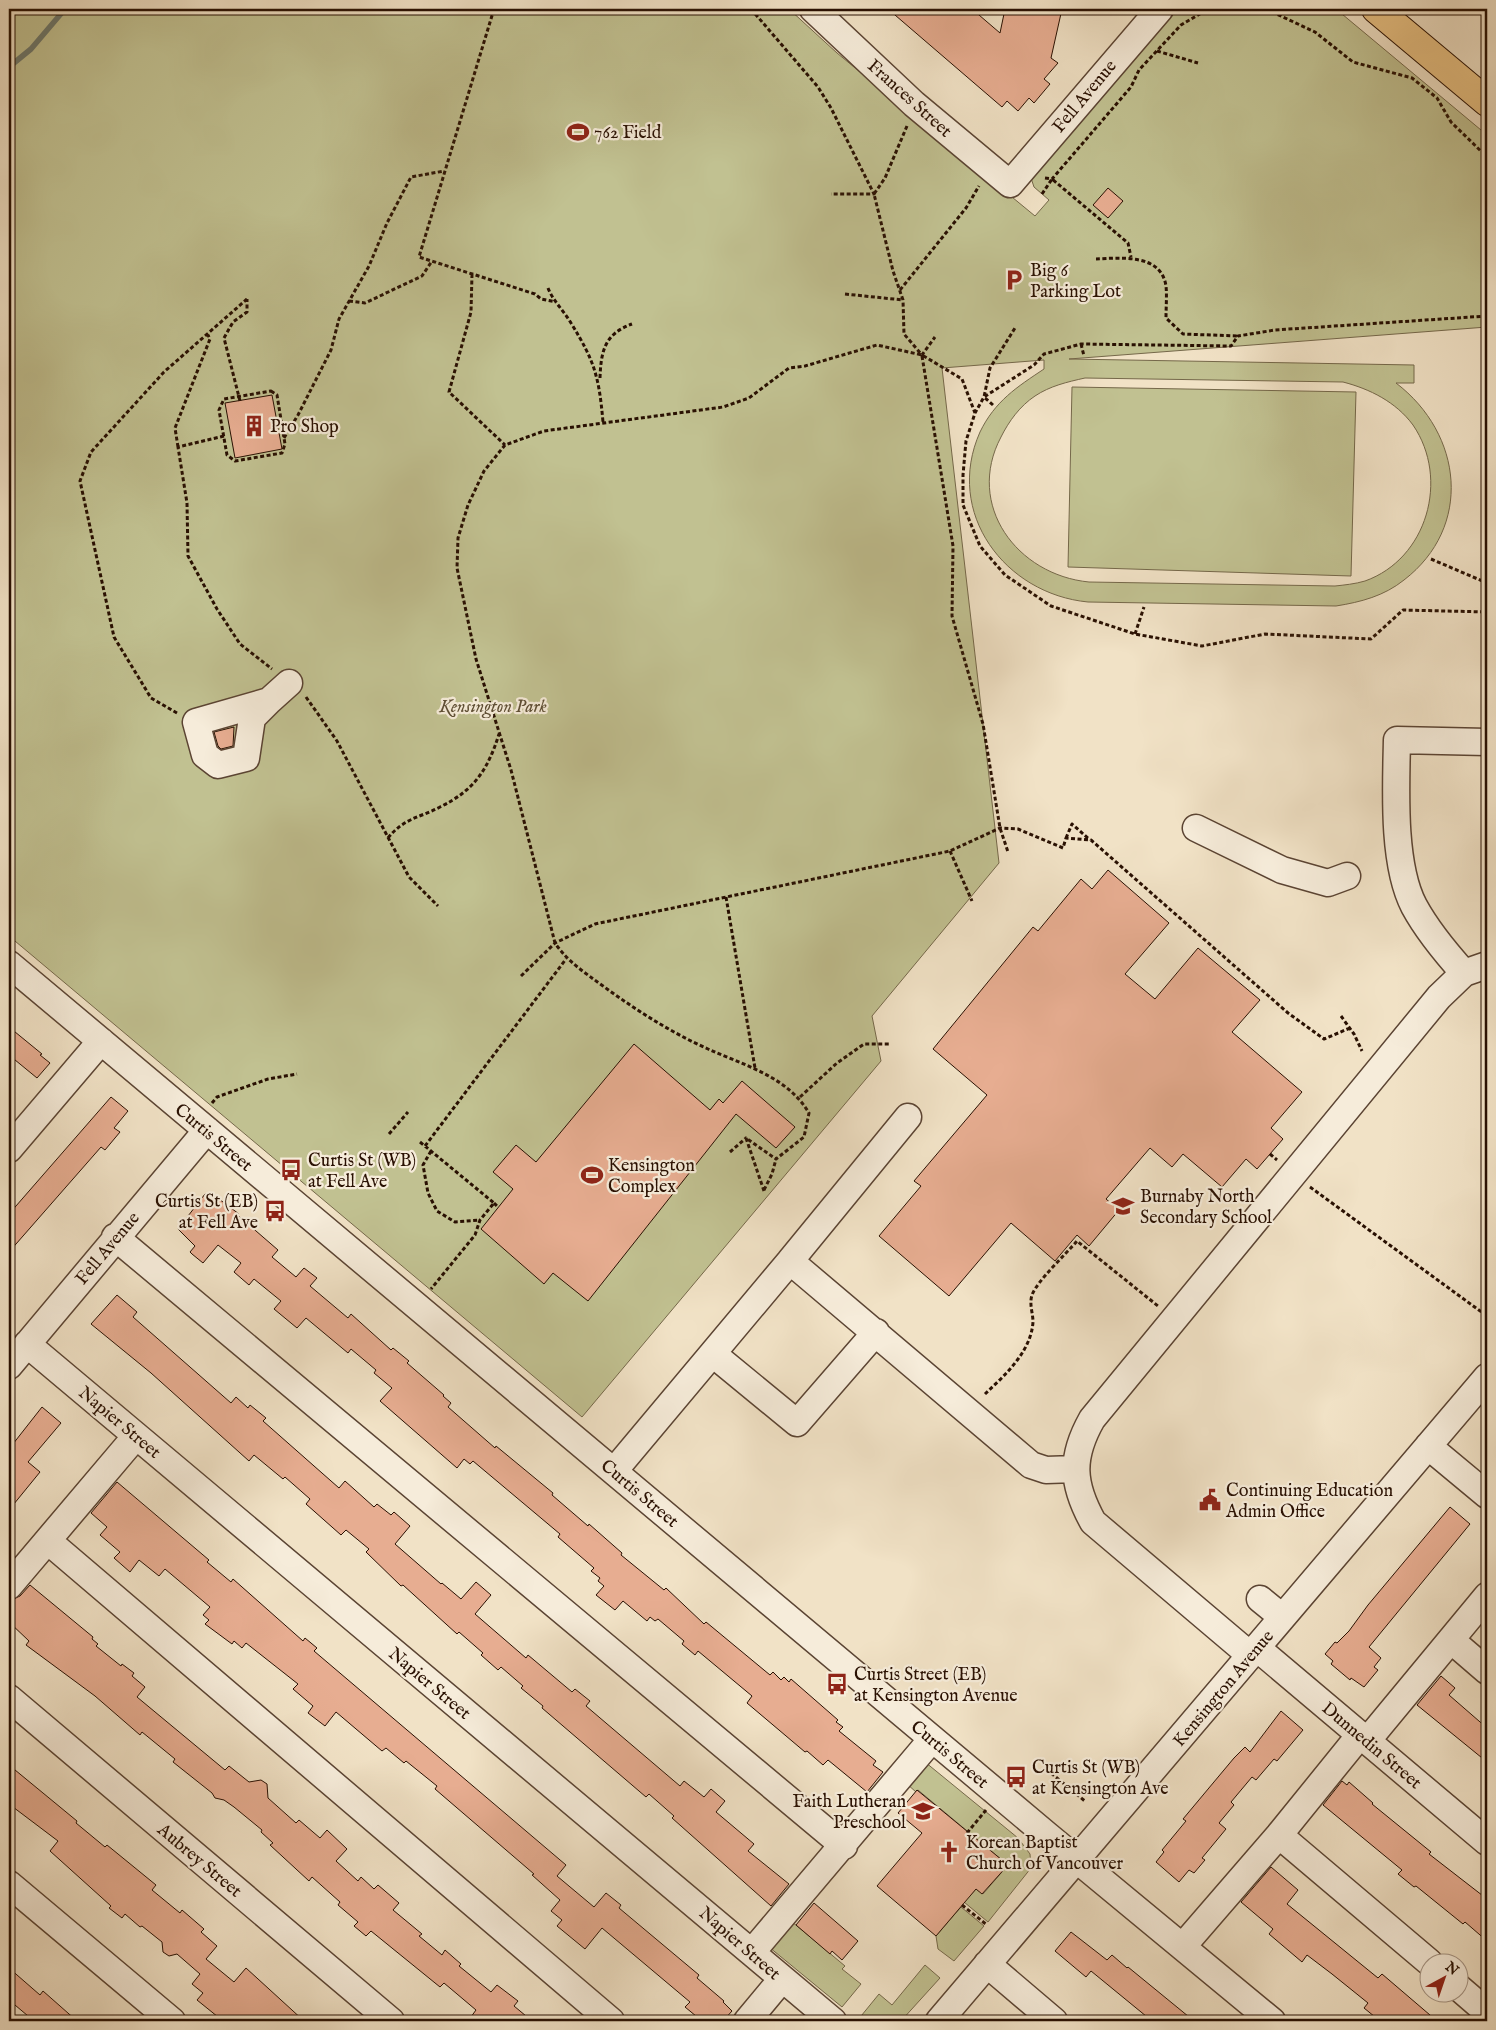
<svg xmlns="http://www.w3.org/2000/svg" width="1496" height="2030" viewBox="0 0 1496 2030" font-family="'IM FELL English',serif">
<rect width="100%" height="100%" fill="#f1e2c6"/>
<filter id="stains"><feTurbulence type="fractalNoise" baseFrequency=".004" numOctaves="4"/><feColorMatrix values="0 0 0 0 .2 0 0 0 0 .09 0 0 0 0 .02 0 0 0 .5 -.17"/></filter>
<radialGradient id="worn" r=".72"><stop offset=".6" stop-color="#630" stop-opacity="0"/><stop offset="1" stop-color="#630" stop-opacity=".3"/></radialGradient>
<path fill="#c1c191" stroke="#75684a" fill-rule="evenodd" d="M9,9H789L837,53L1035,216L1049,200L1034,187L1031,178L1150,33L1174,9H1336L1487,135V327L1069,359L1414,365V383H1396C1463,434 1473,527 1404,580C1384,596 1361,602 1336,606L1088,602C1005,594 944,513 980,432C995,401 1017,387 1044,369V360L942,368L999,863L872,1016L881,1061L582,1417L9,936ZM1085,378L1343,382C1370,389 1396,402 1413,425C1450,479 1427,559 1365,581C1355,584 1344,585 1335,586L1089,582C1017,575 965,505 1001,437C1009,421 1020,406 1035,396C1050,386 1067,382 1085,378Z
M1072,387L1356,392L1351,576L1068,567Z
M925,1762L1018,1838L1030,1854L1031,1868L988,1922L964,1902L976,1889L983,1894L1008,1865L918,1790L916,1792L907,1784Z
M961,1907L984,1926L954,1961L938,1949L936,1936Z
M791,1921L845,1966L842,1969L861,1984L842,2007L769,1947Z
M925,1965L940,1978L901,2021H857L879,1994L892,2005Z"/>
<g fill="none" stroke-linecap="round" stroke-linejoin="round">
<path stroke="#6d786d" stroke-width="5.5" d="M9,67L31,49L65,9"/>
</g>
<path fill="#e7ad91" stroke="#291002" d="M888,9H972L1000,33L1005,9H1062L1051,58L1058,63L1044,79L1050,84L1034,103L1029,98L1018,111L1007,101L1002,107Z
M1108,188L1123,201L1108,218L1093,205Z
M272,395L282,449L235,458L225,403Z
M234,727L233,746L221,749L218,746L214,732Z
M1108,870L1169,923L1125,974L1155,999L1198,948L1260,1000L1232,1032L1302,1092L1271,1128L1283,1139L1257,1169L1246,1159L1222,1187L1183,1154L1172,1167L1150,1148L1106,1199L1119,1210L1089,1246L1077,1235L1055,1261L1011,1223L949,1296L879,1236L921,1186L914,1181L987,1095L933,1049L1033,927L1038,931L1081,879L1092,889Z
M9,1027L42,1054L40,1055L50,1063L37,1078L9,1055Z
M634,1044L710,1110L719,1099L723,1103L742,1081L795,1127L776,1148L736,1114L588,1301L553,1273L544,1284L481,1229L513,1189L493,1172L516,1145L536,1162Z
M111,1097L128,1111L114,1128L120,1132L105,1150L101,1147L9,1252V1214Z
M211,1193L239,1214L238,1215L241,1218L278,1250L272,1257L296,1277L304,1268L317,1278L310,1286L348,1318L351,1314L391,1350L393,1348L409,1361L407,1363L444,1395L443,1396L451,1403L448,1407L495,1448L496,1446L553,1493L552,1495L588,1526L589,1524L622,1553L621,1555L664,1590L666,1588L704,1624L706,1622L770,1675L773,1672L781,1680L784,1677L789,1682L791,1679L838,1720L836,1722L843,1727L839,1731L876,1761L873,1765L883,1772L867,1792L828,1760L823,1765L807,1751L805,1752L747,1703L752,1696L698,1651L695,1655L682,1644L684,1641L658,1619L655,1621L650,1617L647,1621L623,1601L615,1610L596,1595L604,1586L598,1581L600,1578L591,1571L594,1568L558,1537L560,1534L473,1461L470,1464L464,1459L457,1468L380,1401L392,1388L374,1373L376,1370L351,1349L348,1353L306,1318L297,1328L274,1309L281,1301L254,1279L249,1285L234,1272L241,1263L218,1245L203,1263L192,1254L190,1252L195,1246L178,1229L205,1194Z
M117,1295L137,1312L133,1317L231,1403L236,1397L248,1408L250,1405L266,1418L263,1421L339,1488L345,1481L374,1507L377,1504L391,1515L394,1512L410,1526L395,1544L441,1584L442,1583L461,1599L476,1582L491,1595L475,1614L526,1658L528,1655L572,1692L575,1689L590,1701L586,1706L680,1786L684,1781L704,1797L711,1789L725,1801L716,1812L754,1844L748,1851L789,1884L771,1906L672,1818L674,1816L649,1794L646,1797L542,1708L543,1706L521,1688L523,1686L501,1667L498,1670L481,1655L483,1653L459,1632L457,1634L403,1585L401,1586L366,1552L369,1549L346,1530L341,1535L306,1504L310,1499L285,1477L283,1479L254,1455L249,1461L151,1373L91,1324Z
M42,1407L61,1423L28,1462L40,1472L9,1510V1449Z
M117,1482L209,1560L207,1562L231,1582L233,1579L303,1641L305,1638L317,1648L314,1651L566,1865L557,1876L594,1907L606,1893L621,1905L619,1908L699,1975L697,1978L724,2001L723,2002L732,2011L723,2021H702L685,2007L690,2002L602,1928L585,1949L557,1926L562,1920L551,1911L560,1900L532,1875L534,1874L435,1789L437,1786L406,1761L404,1763L386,1748L382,1751L336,1712L325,1726L308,1713L313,1706L293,1689L298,1684L246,1643L242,1648L234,1641L232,1644L205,1624L209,1620L203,1615L210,1607L165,1569L159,1576L139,1560L130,1572L114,1558L120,1552L100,1535L107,1527L91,1513Z
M1450,1507L1470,1524L1369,1647L1381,1658L1374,1667L1378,1670L1364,1687L1351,1678L1350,1680L1331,1664L1333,1661L1325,1654L1335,1642L1337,1643L1349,1631L1368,1605Z
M30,1585L93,1637L92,1639L98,1644L96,1646L121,1666L122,1664L134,1673L132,1676L145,1687L137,1697L225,1770L229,1766L249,1782L261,1780L267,1784L268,1798L296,1823L299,1820L320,1838L327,1830L347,1849L336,1861L358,1881L361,1877L374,1889L378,1885L399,1903L393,1910L422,1934L419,1936L442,1955L445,1950L461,1964L459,1966L491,1992L497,1985L518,2001L514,2006L532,2021H468L476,2010L444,1983L440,1987L371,1931L366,1936L354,1926L358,1922L338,1905L340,1902L312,1877L309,1881L270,1845L273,1843L261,1832L262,1830L234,1807L224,1800L215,1798L212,1793L173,1762L175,1759L142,1732L140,1735L95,1696L26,1645L29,1641L9,1622V1601L20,1596Z
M1441,1676L1455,1688L1449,1695L1487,1728V1762L1417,1705Z
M1281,1711L1303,1730L1277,1761L1274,1759L1256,1780L1252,1777L1231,1802L1234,1805L1219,1823L1226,1829L1202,1858L1205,1860L1194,1873L1189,1870L1179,1882L1156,1862L1164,1852L1162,1850L1186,1821L1183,1819L1234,1758L1245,1747L1250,1752Z
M9,1765L77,1821L76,1823L105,1847L107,1845L156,1885L152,1890L180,1913L182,1910L204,1929L201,1932L217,1946L206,1959L234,1982L246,1968L304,2021H223L197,2000L203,1993L192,1984L200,1974L177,1954L169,1956L163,1952L162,1942L142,1926L140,1927L125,1914L122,1918L109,1908L111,1906L50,1851L58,1841L9,1804Z
M1342,1781L1347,1785L1349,1782L1373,1803L1372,1804L1431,1852L1429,1854L1487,1899V1941L1465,1922L1463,1924L1416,1886L1414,1887L1398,1874L1402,1870L1323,1805Z
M917,1790L1008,1865L982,1894L976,1889L936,1936L877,1886L922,1833L898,1813Z
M1271,1867L1298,1890L1287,1904L1378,1978L1382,1974L1437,2021H1380L1364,2008L1368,2003L1332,1974L1307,1955L1302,1962L1269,1934L1273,1929L1241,1902Z
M814,1903L858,1941L842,1960L832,1951L830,1954L796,1925Z
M1071,1932L1107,1960L1112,1955L1127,1968L1128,1967L1194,2021H1152L1091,1971L1086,1977L1055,1951Z
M9,1968L40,1995L43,1991L77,2021H34L9,2000Z"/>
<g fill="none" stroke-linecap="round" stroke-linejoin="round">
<g stroke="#5b4433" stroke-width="29">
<path id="minor" d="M813,9L914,104L1010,184L1160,9
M269,701L252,718L246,758L218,765L205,755L196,722L269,701L289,683
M1196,828L1282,870L1328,883L1347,876
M9,964L1047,1835L1272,2021
M1464,973C1446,953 1427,930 1414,906C1392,864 1396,787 1397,740L1487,742
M908,1117L790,1261L1031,1465L1046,1470L1076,1469
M9,1149L101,1041
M115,1237L844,1846
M27,1344L833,2021
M713,1354L797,1423L876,1332
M9,1366L207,1130
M1428,1446L1487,1495
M614,1471L790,1261
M48,1541L611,2021
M9,1586L136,1436
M1260,1599L1282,1617
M1451,1640L1487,1671
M1257,1648L1487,1842
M1250,1655L1093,1522C1072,1484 1070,1458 1092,1419L1439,997L1464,973L1487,965
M9,1698L391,2021
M1367,1741L1487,1596
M1279,1835L1429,1962
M9,1884L172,2021
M1183,1946L1279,1835L1360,1735
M752,1952L932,1739
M987,1964L1054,2021
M1458,1987L1487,2012
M747,2021L782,1979
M939,2021L1487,1377"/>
</g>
<g stroke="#291002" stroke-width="30">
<path id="major" d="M1376,9L1487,102"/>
</g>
<path stroke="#291002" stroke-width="3" stroke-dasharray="4 2.5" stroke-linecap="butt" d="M494,9L419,257L535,294L541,299L556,302
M751,9L818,87L831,108L874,194H831
M1266,9L1315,32L1353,62L1412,78L1437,98L1451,122L1487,157
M1277,9L1281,15
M1157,51L1198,63
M907,126L885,178L874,194L893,271L903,300L904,334L922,355L935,337
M1045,178L1052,179L1131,87L1139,70L1181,25L1208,9
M1042,194L1052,179L1128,243L1131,257
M1096,259C1120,258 1161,253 1166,286C1167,296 1166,307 1166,318L1183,334L1238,336
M472,274L471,312L449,392L505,445
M548,288C553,301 564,311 571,323C595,362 599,377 603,422
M900,290L966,208L979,186
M845,294L903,300
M349,301L365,303L422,276L432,261
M1487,316L1275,330L1238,336L1231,346L1081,344L1044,354L1034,365L984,397L975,413L966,441L963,475V505L980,546L1005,575L1051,606L1135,634L1202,646L1265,634L1371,639L1403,610L1487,612
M1081,344L1084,356
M922,356L953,546L952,616L983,724L1000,828L1008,852
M600,378C601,350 605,334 632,324
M271,391L277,395L285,444L282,453L235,461L227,455L219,410L224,399Z
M240,401L224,338L233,322L247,312V299
M993,405L984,397L990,368L1015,328
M224,436L178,447L187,503L188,556L217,609L240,644L272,669
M284,438L298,415L331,350L339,319L369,266L387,223L411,177L444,171
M178,447L175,428L210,339L208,335
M1431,559L1487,583
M1135,634L1144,607
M306,697L337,741L409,877L438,906
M177,713L151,698L114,637L80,481L91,452L164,372L247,299
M388,838C404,818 419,818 440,807C475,790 488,769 499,734
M1066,838L1072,824L1090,840
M950,851L972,901
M726,897L755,1068
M521,976L555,943L595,924L950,851L1000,828L1018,829L1063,848L1066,838L1091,840L1288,1013L1324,1039L1350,1028
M1341,1016L1354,1034L1362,1051
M800,1097L837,1063L864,1044H889
M212,1103L217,1097L268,1079L297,1074
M389,1134L408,1112
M420,1142L494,1203L480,1220L475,1235L431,1289
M425,1146L566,959
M431,1151L423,1165L428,1193L437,1211L455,1222L480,1220
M730,1152L746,1138
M1270,1154L1277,1160
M1310,1187L1487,1316
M764,1190L772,1174L776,1159
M764,1191L746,1138L776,1159L804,1137L809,1113C788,1077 744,1065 708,1049C670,1032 636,1010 603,986C584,972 568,962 555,943L511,770L476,659L457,568L458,538L468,505L484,471L505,445L544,431L723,407L749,398L789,368L805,366L877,345L922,355L962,379L975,413
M494,1203L498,1207
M985,1394C1005,1375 1031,1352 1033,1322C1033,1313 1029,1304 1032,1295C1037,1281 1066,1254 1077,1241L1158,1306
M1046,1769L1086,1802
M967,1833L986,1810
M962,1905L987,1925"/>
<use href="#minor" stroke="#f6ecda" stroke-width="26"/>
<use href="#major" stroke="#e8c183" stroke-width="28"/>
</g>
<defs>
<g id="stadium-bare" transform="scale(1.725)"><path d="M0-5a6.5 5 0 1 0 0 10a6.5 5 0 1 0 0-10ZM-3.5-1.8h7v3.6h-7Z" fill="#8f2418" stroke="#f6ecda" stroke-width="2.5" paint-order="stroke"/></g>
<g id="parking-bare" transform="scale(1.725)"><path d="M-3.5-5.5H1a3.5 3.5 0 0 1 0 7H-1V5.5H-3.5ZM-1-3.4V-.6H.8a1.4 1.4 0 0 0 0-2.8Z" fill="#8f2418" stroke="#f6ecda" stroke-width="2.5" paint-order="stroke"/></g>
<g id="building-bare" transform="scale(1.725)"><path d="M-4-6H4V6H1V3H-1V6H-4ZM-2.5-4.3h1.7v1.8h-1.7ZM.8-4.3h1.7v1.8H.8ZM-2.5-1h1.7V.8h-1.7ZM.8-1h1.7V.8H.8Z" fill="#8f2418" stroke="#f6ecda" stroke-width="2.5" paint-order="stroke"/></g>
<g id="bus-bare" transform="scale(1.725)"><path d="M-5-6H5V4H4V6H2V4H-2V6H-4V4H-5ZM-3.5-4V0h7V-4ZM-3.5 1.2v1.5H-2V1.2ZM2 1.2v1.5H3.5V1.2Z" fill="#8f2418" stroke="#f6ecda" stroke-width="2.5" paint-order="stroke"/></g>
<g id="school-bare" transform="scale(1.725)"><path d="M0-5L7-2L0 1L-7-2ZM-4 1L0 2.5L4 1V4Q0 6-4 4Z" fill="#8f2418" stroke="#f6ecda" stroke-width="2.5" paint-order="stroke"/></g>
<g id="civic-bare" transform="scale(1.725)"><path d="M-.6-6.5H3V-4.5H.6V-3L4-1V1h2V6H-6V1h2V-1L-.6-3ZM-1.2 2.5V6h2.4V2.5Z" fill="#8f2418" stroke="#f6ecda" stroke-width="2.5" paint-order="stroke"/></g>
<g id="church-bare" transform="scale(1.725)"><path d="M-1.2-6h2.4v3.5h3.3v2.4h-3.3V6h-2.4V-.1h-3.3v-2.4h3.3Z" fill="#8f2418" stroke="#f6ecda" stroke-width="2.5" paint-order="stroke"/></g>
</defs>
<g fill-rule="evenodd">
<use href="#stadium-bare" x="578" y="132"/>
<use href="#parking-bare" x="1014" y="280"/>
<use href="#building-bare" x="254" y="426"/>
<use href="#bus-bare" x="291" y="1170"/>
<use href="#stadium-bare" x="592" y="1175"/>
<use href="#school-bare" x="1123" y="1206"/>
<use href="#bus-bare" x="275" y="1211"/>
<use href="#civic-bare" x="1210" y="1500"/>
<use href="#bus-bare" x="837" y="1684"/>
<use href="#bus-bare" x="1016" y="1777"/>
<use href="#school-bare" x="923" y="1811"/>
<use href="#church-bare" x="949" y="1852"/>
</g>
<g text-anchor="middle" stroke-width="4.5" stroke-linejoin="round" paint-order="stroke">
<g font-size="18" fill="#291002" stroke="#f6ecda">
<text transform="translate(1084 96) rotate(-50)" y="6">Fell Avenue</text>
<text transform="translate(910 98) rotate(42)" y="6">Frances Street</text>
<text transform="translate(214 1137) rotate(40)" y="6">Curtis Street</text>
<text transform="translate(107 1248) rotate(-50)" y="6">Fell Avenue</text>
<text transform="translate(120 1422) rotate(40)" y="6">Napier Street</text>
<text transform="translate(640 1493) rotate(40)" y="6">Curtis Street</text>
<text transform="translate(430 1683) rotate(40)" y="6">Napier Street</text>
<text transform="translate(1223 1688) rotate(-50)" y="6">Kensington Avenue</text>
<text transform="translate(1372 1745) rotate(40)" y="6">Dunnedin Street</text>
<text transform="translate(950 1754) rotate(40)" y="6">Curtis Street</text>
<text transform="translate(200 1860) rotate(40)" y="6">Aubrey Street</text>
<text transform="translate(740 1943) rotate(41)" y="6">Napier Street</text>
</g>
<g font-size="18" fill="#291002" stroke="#f6ecda" text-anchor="start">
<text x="594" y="138">762 Field</text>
<text x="1030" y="276">Big 6<tspan x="1030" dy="21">Parking Lot</tspan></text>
<text x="270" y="432">Pro Shop</text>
<text x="308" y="1166">Curtis St (WB)<tspan x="308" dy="21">at Fell Ave</tspan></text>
<text x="608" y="1171">Kensington<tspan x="608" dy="21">Complex</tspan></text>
<text x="1140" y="1202">Burnaby North<tspan x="1140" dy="21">Secondary School</tspan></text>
<text x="258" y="1207" text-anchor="end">Curtis St (EB)<tspan x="258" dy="21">at Fell Ave</tspan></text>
<text x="1226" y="1496">Continuing Education<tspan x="1226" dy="21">Admin Office</tspan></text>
<text x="854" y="1680">Curtis Street (EB)<tspan x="854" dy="21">at Kensington Avenue</tspan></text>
<text x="1032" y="1773">Curtis St (WB)<tspan x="1032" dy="21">at Kensington Ave</tspan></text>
<text x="906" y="1807" text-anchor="end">Faith Lutheran<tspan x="906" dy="21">Preschool</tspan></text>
<text x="966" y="1848">Korean Baptist<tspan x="966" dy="21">Church of Vancouver</tspan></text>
</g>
<g font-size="18" font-style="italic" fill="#5e4e34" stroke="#f6ecda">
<text x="493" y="712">Kensington Park</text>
</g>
</g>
<rect width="1496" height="2030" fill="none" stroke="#f1e2c6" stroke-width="30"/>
<rect x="10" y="10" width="1476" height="2010" fill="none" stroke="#291002" stroke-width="2.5"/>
<rect x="15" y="15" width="1466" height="2000" fill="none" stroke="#291002"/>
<g transform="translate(1444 1978) rotate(40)"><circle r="24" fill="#f6ecda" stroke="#a49484"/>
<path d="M0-4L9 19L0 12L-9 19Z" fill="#8f2418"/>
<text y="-8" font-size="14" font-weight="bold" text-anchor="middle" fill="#291002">N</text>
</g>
<rect width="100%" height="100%" filter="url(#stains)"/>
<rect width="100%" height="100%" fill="url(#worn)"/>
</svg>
